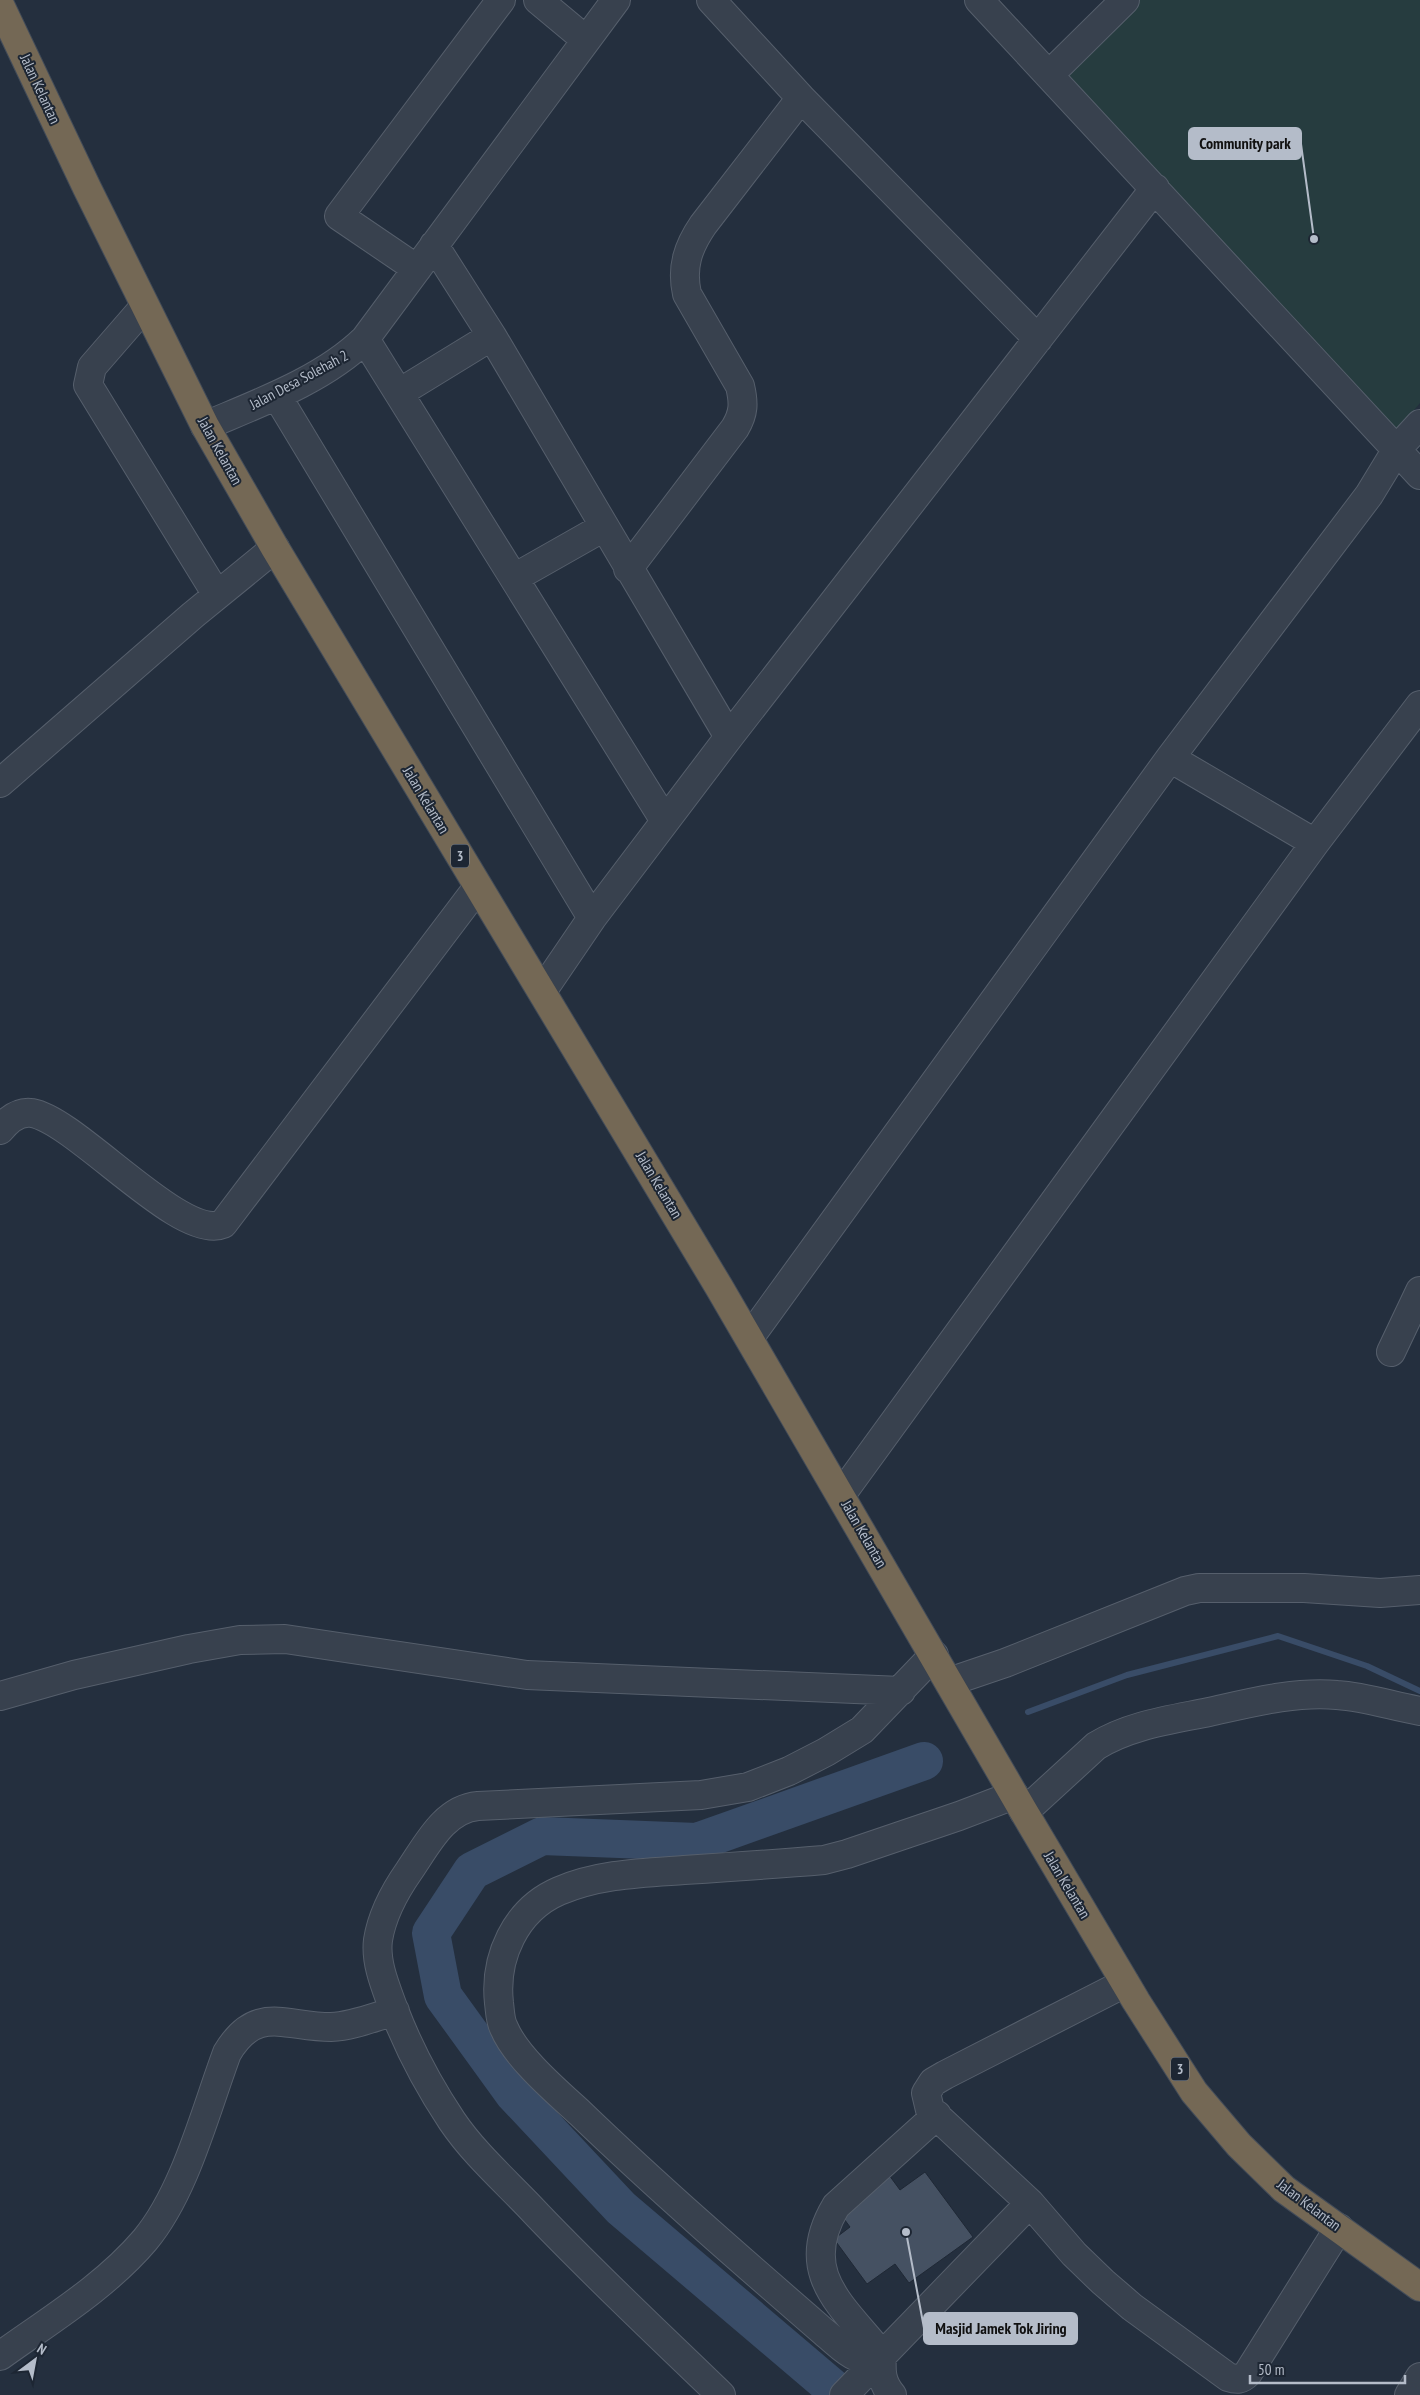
<svg xmlns="http://www.w3.org/2000/svg" width="1420" height="2395" viewBox="0 0 1420 2395" font-family="'PT Sans Narrow',sans-serif">
<rect width="100%" height="100%" fill="#242f3e"/>
<path fill="#263c3f" d="M1126,0H1420V403L1395,433L1049,75Z"/>
<g fill="none" stroke-linecap="round" stroke-linejoin="round">
<path stroke="#394c67" stroke-width="6" d="M1028,1712L1127,1675L1278,1636L1367,1666L1420,1691"/>
<path stroke="#394c67" stroke-width="38" d="M841,2395L621,2208L514,2094L443,1996L431,1933L472,1871L542,1836L697,1842L924,1761"/>
</g>
<path fill="#455162" stroke="#1f2835" d="M925,2172L973,2237L909,2283L895,2264L867,2284L834,2239L850,2227L839,2212L889,2175L900,2190Z"/>
<g fill="none" stroke-linecap="round" stroke-linejoin="round">
<g stroke="#565f6c" stroke-width="30">
<path id="minor" d="M538,0L586,40
M711,0L801,98L1038,339
M979,0L1420,475
M1049,75L1125,0
M434,245L492,336L729,737
M417,269L339,216L501,0
M145,306L92,367L88,385L217,595
M365,339L665,821
M399,393L492,336
M277,396L592,918
M205,426C259,403 323,380 365,339L616,0
M628,569L735,428C744,413 744,403 740,386L687,294C681,267 688,247 703,225L801,98
M514,578L604,527
M1170,758L1315,843
M0,783L193,615L275,548
M543,990L592,918L729,737L1155,188
M0,1130C8,1120 19,1111 32,1113C77,1121 181,1242 223,1224L478,887
M750,1337L1170,758L1369,495L1397,449L1420,424
M1391,1352L1420,1291
M841,1495L1315,843L1420,705
M949,1682L1005,1663L1185,1591L1199,1588H1304L1380,1593L1420,1590
M0,1696L74,1675L189,1649L240,1640L285,1639L527,1675L901,1691
M1024,1812L1096,1746C1130,1725 1170,1720 1209,1712C1250,1703 1295,1691 1337,1695C1366,1697 1392,1706 1420,1711
M1125,1983L945,2075L933,2082L926,2093L930,2110L1030,2203L1074,2254L1103,2282L1132,2307L1228,2377C1237,2380 1241,2380 1248,2373L1339,2228
M882,2355C856,2366 845,2349 825,2333C742,2261 659,2189 580,2113C556,2091 516,2057 504,2028C500,2021 500,2010 499,2003C494,1958 515,1910 559,1891C599,1874 641,1873 684,1870C731,1867 777,1864 824,1860L847,1854L959,1816L1014,1795
M0,2356C50,2320 105,2287 145,2240C185,2192 205,2112 227,2053C256,2004 285,2027 331,2027C353,2026 374,2017 395,2011
M721,2395C656,2332 590,2271 528,2205C502,2178 473,2152 452,2121C428,2085 409,2049 394,2010C386,1988 375,1963 378,1940C382,1915 395,1891 409,1871C427,1845 444,1809 478,1806L701,1795L748,1787L789,1771L826,1752L862,1730L934,1655
M844,2395L1030,2203
M892,2395C881,2382 881,2371 882,2355C842,2305 796,2273 836,2206L937,2115
M1409,2395L1420,2377"/>
</g>
<g stroke="#434c59" stroke-width="30">
<path id="highway" d="M0,5L87,188L205,426L275,548L719,1287L1024,1812L1136,2001L1194,2092L1239,2145L1284,2189L1420,2287"/>
</g>
<use href="#minor" stroke="#38414e" stroke-width="28"/>
<use href="#highway" stroke="#746855" stroke-width="28"/>
</g>
<g text-anchor="middle" stroke-width="4" stroke-linejoin="round" paint-order="stroke">
<g fill="#1d2633" stroke="#878f9c" stroke-width="1">
<rect x="451" y="844.5" width="18" height="23" rx="4"/>
<rect x="1171" y="2057.5" width="18" height="23" rx="4"/>
</g>
<g font-size="14" font-weight="bold" fill="#b4bcc9">
<text x="460" y="861">3</text>
<text x="1180" y="2074">3</text>
</g>
<g font-size="15" fill="#b4bcc9" stroke="#1d2633">
<text transform="translate(40 89) rotate(65)" y="5">Jalan Kelantan</text>
<text transform="translate(299 380) rotate(-28)" y="5">Jalan Desa Solehah 2</text>
<text transform="translate(220 451) rotate(61)" y="5">Jalan Kelantan</text>
<text transform="translate(426 800) rotate(59)" y="5">Jalan Kelantan</text>
<text transform="translate(659 1185) rotate(59)" y="5">Jalan Kelantan</text>
<text transform="translate(864 1534) rotate(60)" y="5">Jalan Kelantan</text>
<text transform="translate(1067 1885) rotate(59)" y="5">Jalan Kelantan</text>
<text transform="translate(1309 2205) rotate(37)" y="5">Jalan Kelantan</text>
</g>
</g>
<path fill="none" stroke="#b4bcc9" stroke-width="2" d="M1314 239L1301 144M906 2232L924 2328"/>
<g fill="#b4bcc9" stroke="#1d2633" stroke-width="2">
<circle cx="1314" cy="239" r="5"/>
<circle cx="906" cy="2232" r="5"/>
</g>
<g fill="#b4bcc9" stroke="#b4bcc9" stroke-width="2">
<rect x="1189" y="128" width="112" height="31" rx="5"/>
<rect x="924" y="2313" width="153" height="31" rx="5"/>
</g>
<g font-size="16" text-anchor="middle" font-weight="bold" fill="#111">
<text x="1245" y="149">Community park</text>
<text x="1001" y="2334">Masjid Jamek Tok Jiring</text>
</g>
<g transform="translate(35 2360) rotate(32)" stroke="#1d2633" stroke-width="4" paint-order="stroke">
<path d="M0-4L9 19L0 12L-9 19Z" fill="#b4bcc9"/>
<text y="-8" font-size="14" font-weight="bold" text-anchor="middle" fill="#b4bcc9">N</text>
</g>
<path d="M1250 2375v8h155v-8" fill="none" stroke="#b4bcc9" stroke-width="2.5"/>
<text x="1258" y="2375" font-size="15" fill="#b4bcc9" stroke="#1d2633" stroke-width="4" paint-order="stroke">50 m</text>
</svg>
